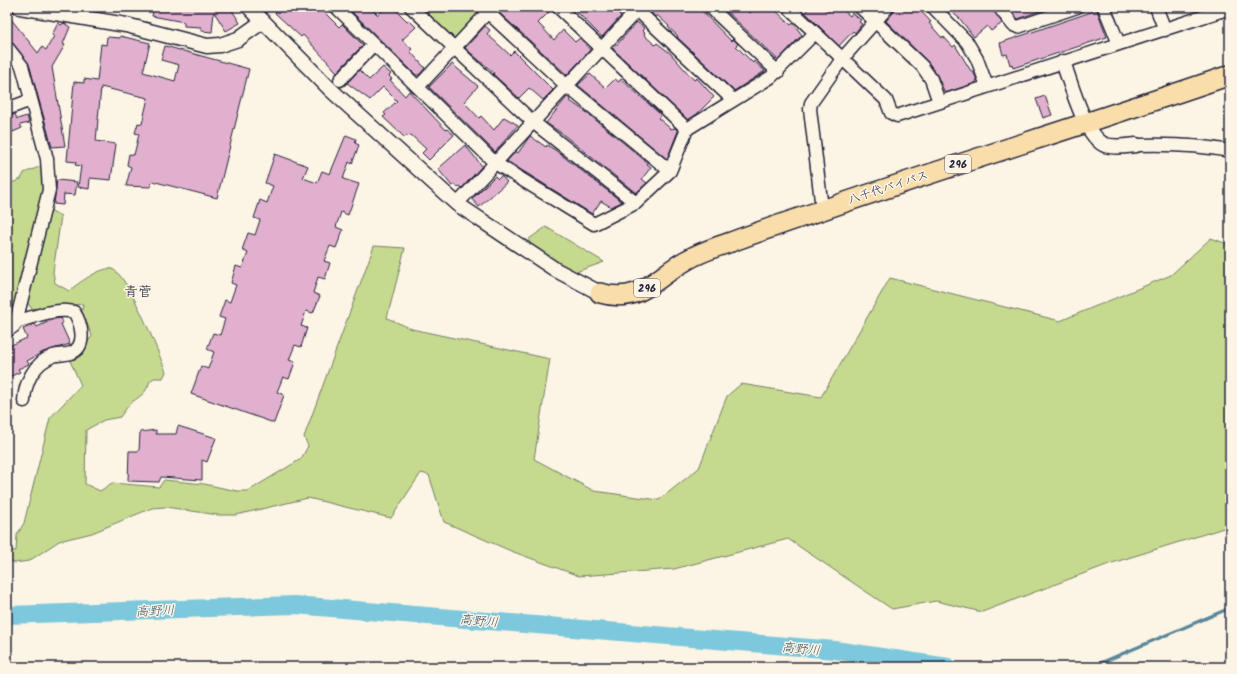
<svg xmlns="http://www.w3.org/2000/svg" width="1237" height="674" viewBox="0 0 1237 674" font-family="Kalam,'Klee One',sans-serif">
<rect width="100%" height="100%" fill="#fcf5e5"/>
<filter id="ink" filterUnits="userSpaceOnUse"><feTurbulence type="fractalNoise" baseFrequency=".025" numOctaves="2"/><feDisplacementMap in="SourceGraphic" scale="8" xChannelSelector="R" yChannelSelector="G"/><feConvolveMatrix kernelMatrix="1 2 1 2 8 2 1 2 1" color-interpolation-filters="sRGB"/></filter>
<g filter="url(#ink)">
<path fill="#c6da8f" stroke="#747e65" d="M419,7H477L480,10V16L457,40L452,39Z
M44,165L45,189L13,310L7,318V185L21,179L24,173Z
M48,209L61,216L53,272L55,283L69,291C77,284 102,266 112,269C128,274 159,354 166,372L163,378H154L150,381C146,393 142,395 132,402C127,406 124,412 120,417L104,420L86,430L85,484L100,491L112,483L159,487L164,480L204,484L237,491H248L301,459L308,446L304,437L374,246L405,248L387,318L412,329L550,359L534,459L594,491L659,500L699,468L727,396L741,384L821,397L890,278L1060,321L1171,275L1211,238L1230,245V526L1109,564L982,612L936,601L892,609L788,539L674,569L579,576L511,551L444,522L429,475L421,473L391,518L308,498L236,515H218L166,507L152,508L92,533L59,541L29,561L15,563L7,560V550L16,551L17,535L24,523L50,418L81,385L70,361L85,346L92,336L82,311L83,304L39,309L31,308L27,302Z
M546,227L604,262L573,273L529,245V239Z"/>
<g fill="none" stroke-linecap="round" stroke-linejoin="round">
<path stroke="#59869c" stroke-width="3" d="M1091,667L1230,608"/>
<path stroke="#7dc8dc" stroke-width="18" d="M7,615L295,605L835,650L948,667"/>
</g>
<path fill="#e2b0cf" stroke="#22223b" d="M154,7H230L240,23L226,31L214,12L212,32L201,31V27L184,26V22L152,16Z
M280,7H319L339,27L342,24L363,45L337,72L303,35L301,37L275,13Z
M347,7H370L378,15L386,7H393L407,21L409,20L416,27L402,40L412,49L410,51L425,68L419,75H416Z
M493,7H543L549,12L538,23L554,40L563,30L575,42L580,38L590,50L567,75Z
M572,7H621L617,12L621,16L602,37Z
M647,7H666L672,12L679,7H698L731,41L733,39L738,44L736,46L753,63L754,61L765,71L734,91L677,37L678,36L668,27L669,26L657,15L655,17Z
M722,7H744L750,13L757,7H772L791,25L793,23L802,35L778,60Z
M810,7H822L827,12L831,7H840L850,16L852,13L861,20L859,22L862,24L855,33L853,31L839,46L805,12Z
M895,7H917L931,22L929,23L942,38L943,36L953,47L955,45L971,71H973L977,80L975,83L945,93L937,75L928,62L886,21L894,12Z
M946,7H992L1002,23L991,31L987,26L974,37L960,19Z
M1008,7H1050L1018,19Z
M1097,10L1107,37L1013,68L1012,64L1010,65L1007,54L1003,55L1000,43Z
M7,14L38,53L42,47L46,50L54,36L52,35L58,23L61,25L64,23L70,27L63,44L65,45L52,67L65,146L52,147L29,64L7,37Z
M637,22L644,28L642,31L645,33L644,35L655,45L657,43L670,53L694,80L697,78L714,97L697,114L688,120L613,49Z
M485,26L490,30L487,34L510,55L514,51L553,90L543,100L529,88L519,98L493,74L494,73L465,48Z
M120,36L150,43L143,72L175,81L179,65L161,60L165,46L249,69L217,198L152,181L151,187L126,186L131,167L127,165L129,154L134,155L139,134L135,133L138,123L142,124L148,98L101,87L96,141L116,144L111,180L90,178L89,189L78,187L81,166L75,165L76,162L67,161L74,82L84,83V79L97,81L101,44L106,45L107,37L120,38Z
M452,64L478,86L464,102L479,118L481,116L494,130L504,117L518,125L495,152L429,87Z
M383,67L391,74L389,76L392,79L390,80L405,96L409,91L446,130L447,129L454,135L429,160L422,153L426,149L411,135L404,137L383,117L386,115L384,113L397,101L383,87L370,100L347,83L359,70L369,80Z
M590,74L606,88L615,79L619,82L621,79L661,115L658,118L671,129L675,128L678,131L667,159L578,85Z
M1045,96L1052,115L1043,118L1036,99Z
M567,97L571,99L570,101L586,112L648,163L647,164L651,167L642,179L647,183L636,193L560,132L546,123Z
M15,114L17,119L27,116L29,123L20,125L22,128L13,132L10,126L7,128V118Z
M346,135L356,139L355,143L359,145L352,164L349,162L343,179L359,184L348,215L341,212L336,227L343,230L336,248L330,246L324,261L330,263L325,279L318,277L313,293L320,296L313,313L306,311L301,326L307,328L301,347L295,345L289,360L295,362L289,379L283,377L277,392L284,395L274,423L191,394L201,366L208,369L214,352L207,349L213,333L220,335L225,319L219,317L225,300L230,302L236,285L231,283L236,266L242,268L248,253L242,250L248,233L255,235L260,220L254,218L260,200L267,203L273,186L265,183L275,154L308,166L303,178L317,183L322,171L330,174Z
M530,136L546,147L547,145L555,150L622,202L611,207L601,201L592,214L507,161L516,151L518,153Z
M465,145L482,166L462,188L460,186L457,187L455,184L452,186L438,169Z
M495,176L498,179L501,176L507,182L479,207L472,199Z
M57,180L77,182L75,195L64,194L63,205L54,204Z
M61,318L63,323L61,324L70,344L43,352L27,361L29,364L18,369L20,372L7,378V347L27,338L23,329L35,324L37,327L54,319Z
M178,426L216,438L207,462L202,460V480L161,477L159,482L128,481L129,451H139L140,432L156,430V434H176Z"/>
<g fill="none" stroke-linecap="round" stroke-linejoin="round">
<g stroke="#22223b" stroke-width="15">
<path id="minor" d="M336,7L495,163L594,224L636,203L670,171L687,129L771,77L815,33
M411,7L533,122L636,203
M482,7L567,86L670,171
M558,7L687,129
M634,7L733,100
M710,7L778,72
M788,7L886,100L891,113L897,116L1230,8
M860,7L922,66L931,79L939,102
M933,7L967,42L977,59L987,86
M999,7L1013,25L1018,27L1077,7
M1104,7L1119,44
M1156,7L1165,30
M7,47L22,66L24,73L47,159L49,190L16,322L14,326L7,331
M340,80L374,44
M418,87L488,12
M7,109L31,100
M1136,145C1168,144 1199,145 1230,151
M457,204L640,7
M822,209L810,109L811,103L842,59L888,7
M16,322C33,317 57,307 74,312C81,323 88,346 71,353C65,355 59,354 53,356C34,363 25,382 24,401"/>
</g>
<g stroke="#22223b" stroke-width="17">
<path id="tertiary" d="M20,7L126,25L207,46L220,45L238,39L262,22
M249,7L331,90L457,204L556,270L600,293
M1063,62C1070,81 1085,137 1105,145C1114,148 1126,146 1136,145"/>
</g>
<g stroke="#22223b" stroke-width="22">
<path id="trunk" d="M600,293C641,305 655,277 687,260C700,252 716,247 731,242C896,182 1064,132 1230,75"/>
</g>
<use href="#minor" stroke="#fcf5e5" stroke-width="12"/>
<use href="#tertiary" stroke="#fcf5e5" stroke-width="14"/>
<use href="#trunk" stroke="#f9deab" stroke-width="19"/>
</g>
</g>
<g text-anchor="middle" stroke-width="3" stroke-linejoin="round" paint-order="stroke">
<g fill="#fcf5e5" stroke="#63616e" stroke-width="1">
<rect x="945" y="155" width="26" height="18" rx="3"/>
<rect x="634" y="279" width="26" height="18" rx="3"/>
</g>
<g font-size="11" font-weight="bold" fill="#22223b">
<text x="958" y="168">296</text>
<text x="647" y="292">296</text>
</g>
<g font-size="12" fill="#22223b" stroke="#fcf5e5">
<text transform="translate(888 187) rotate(-18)" y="4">八千代バイパス</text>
</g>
<g font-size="13" font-style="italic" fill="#3d546b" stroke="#fcf5e5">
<text transform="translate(155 610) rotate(-2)" y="5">高野川</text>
<text transform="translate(479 620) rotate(5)" y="5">高野川</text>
<text transform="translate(801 648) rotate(5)" y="5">高野川</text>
</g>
<g font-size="14" fill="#22223b" stroke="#fcf5e5">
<text x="138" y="296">青菅</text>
</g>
</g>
<rect width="1237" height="674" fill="none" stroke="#fcf5e5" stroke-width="24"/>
<rect x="12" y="12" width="1213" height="650" fill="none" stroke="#22223b" stroke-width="1.5" filter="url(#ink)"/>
</svg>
